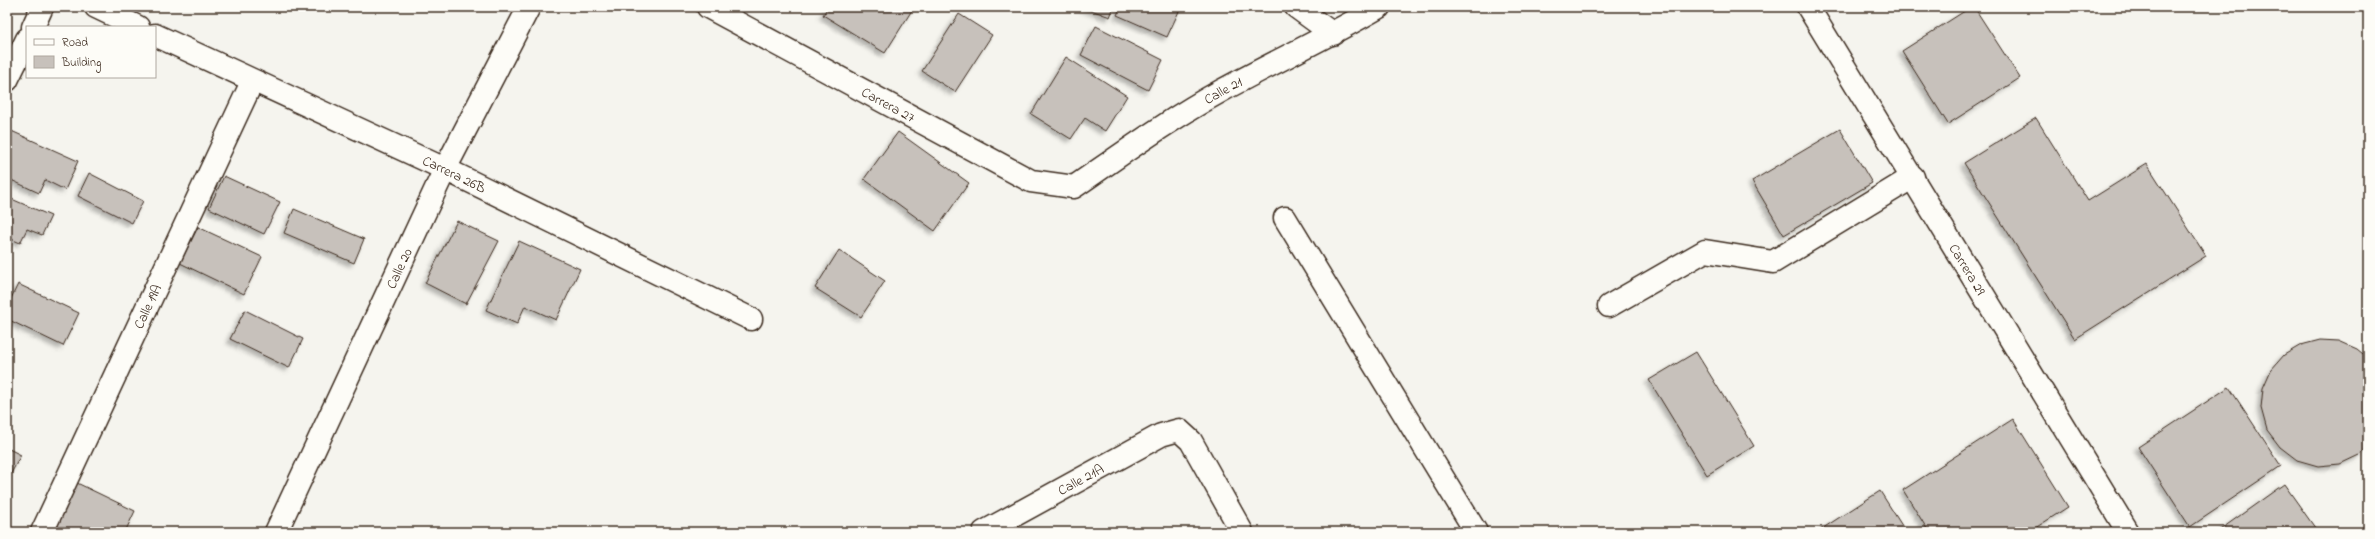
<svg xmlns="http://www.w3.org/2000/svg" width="2375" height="539" viewBox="0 0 2375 539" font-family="'Indie Flower',sans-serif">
<defs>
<filter id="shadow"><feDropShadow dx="-3.5" dy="3.5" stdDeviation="2" flood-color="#0004"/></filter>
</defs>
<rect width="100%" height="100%" fill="#f5f4ee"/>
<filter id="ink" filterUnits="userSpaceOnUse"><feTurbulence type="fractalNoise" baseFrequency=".025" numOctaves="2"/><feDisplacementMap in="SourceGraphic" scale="8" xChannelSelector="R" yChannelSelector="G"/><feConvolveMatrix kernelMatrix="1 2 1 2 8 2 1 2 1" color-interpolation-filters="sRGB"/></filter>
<g filter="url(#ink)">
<path fill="#c7c1bb" stroke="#3b2a1e" filter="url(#shadow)" d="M828,7H914L885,53L823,15Z
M1083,7H1114L1110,17Z
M1121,7H1181L1167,37L1117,15Z
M1971,7H1974L2020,78L1948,124L1902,51Z
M959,14L992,35L955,92L922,71Z
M1096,26L1163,60L1148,90L1081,55Z
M1066,57L1127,96L1105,131L1085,118L1071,139L1031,114Z
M2036,118L2088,201L2147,164L2206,256L2075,339L1964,163Z
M7,129L78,161L65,190L45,180L39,193L7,178Z
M1840,129L1872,183L1784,235L1752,181Z
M898,132L969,183L935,231L864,179Z
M89,173L143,201L132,223L78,196Z
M224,176L280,202L264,234L209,208Z
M7,197L51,216L42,235L27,229L20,243L7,237Z
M294,209L364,239L354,263L284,233Z
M457,221L499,241L466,304L425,283Z
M198,227L262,257L244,294L180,263Z
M519,241L580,269L556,320L525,306L517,324L486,310Z
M839,250L885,281L861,317L815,288Z
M18,284L79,313L63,346L7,319V307Z
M245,310L303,339L289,368L230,339Z
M2320,340L2339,341L2357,349L2368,358V447L2359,455L2340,464L2318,466L2297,460L2280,447L2267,430L2261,408L2263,388L2271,370L2284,355L2301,345Z
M1696,352L1754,446L1707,475L1649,380Z
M2229,387L2281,466L2190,527L2138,447Z
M2013,419L2068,507L2029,532H1929L1903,490Z
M7,448L21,455L7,481Z
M75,482L135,511L125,532H56L52,530Z
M2284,484L2318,532H2217Z
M1880,491L1906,532H1817Z"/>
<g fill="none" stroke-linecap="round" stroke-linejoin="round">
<g stroke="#3b2a1e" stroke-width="25">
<g id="minor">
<path d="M96,7L138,27"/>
<path id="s1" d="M708,7L1031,181L1074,187C1122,154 1170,119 1221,91C1274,62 1328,37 1379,7"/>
<path d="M1296,7L1333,34"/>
<path id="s2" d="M1808,7L2128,532"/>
<path d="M33,27L42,7"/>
<path id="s3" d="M155,35L445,169L751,319"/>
<path d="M7,80L27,39"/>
<path d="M1285,218L1476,532"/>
<path d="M1609,306L1705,251L1773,262L1913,177"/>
<path id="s4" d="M42,532L252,82"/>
<path id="s5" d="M276,532L445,169L529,7"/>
<path id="s6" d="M984,532L1161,435L1179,430L1191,441L1242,532"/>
</g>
</g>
<use href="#minor" stroke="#fdfcf7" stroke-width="22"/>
</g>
</g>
<g text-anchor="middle" stroke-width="4" stroke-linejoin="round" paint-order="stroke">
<g font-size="14" fill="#3b2a1e" stroke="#fdfcf7">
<text dy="5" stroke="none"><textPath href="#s1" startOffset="588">Calle 21</textPath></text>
<text dy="5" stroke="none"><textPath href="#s1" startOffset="205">Carrera 27</textPath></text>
<text dy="5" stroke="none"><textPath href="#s3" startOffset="330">Carrera 26B</textPath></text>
<text dy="5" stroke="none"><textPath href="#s5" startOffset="291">Calle 20</textPath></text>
<text dy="5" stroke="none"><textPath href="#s2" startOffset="307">Carrera 29</textPath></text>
<text dy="5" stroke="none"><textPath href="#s4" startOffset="249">Calle 19A</textPath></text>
<text dy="5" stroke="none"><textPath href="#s6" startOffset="110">Calle 21A</textPath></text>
</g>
</g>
<rect width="2375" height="539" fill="none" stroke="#fdfcf7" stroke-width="24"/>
<rect x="12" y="12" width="2351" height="515" fill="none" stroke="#3b2a1e" stroke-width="1.5" filter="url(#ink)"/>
<rect x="26" y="26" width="130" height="52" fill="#fdfcf7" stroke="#afa8a0"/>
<rect x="34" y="39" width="20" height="6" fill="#fdfcf7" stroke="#afa8a0"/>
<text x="62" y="46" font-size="12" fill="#3b2a1e">Road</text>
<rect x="34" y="56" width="20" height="12" fill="#c7c1bb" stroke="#afa8a0"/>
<text x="62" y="66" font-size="12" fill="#3b2a1e">Building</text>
</svg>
